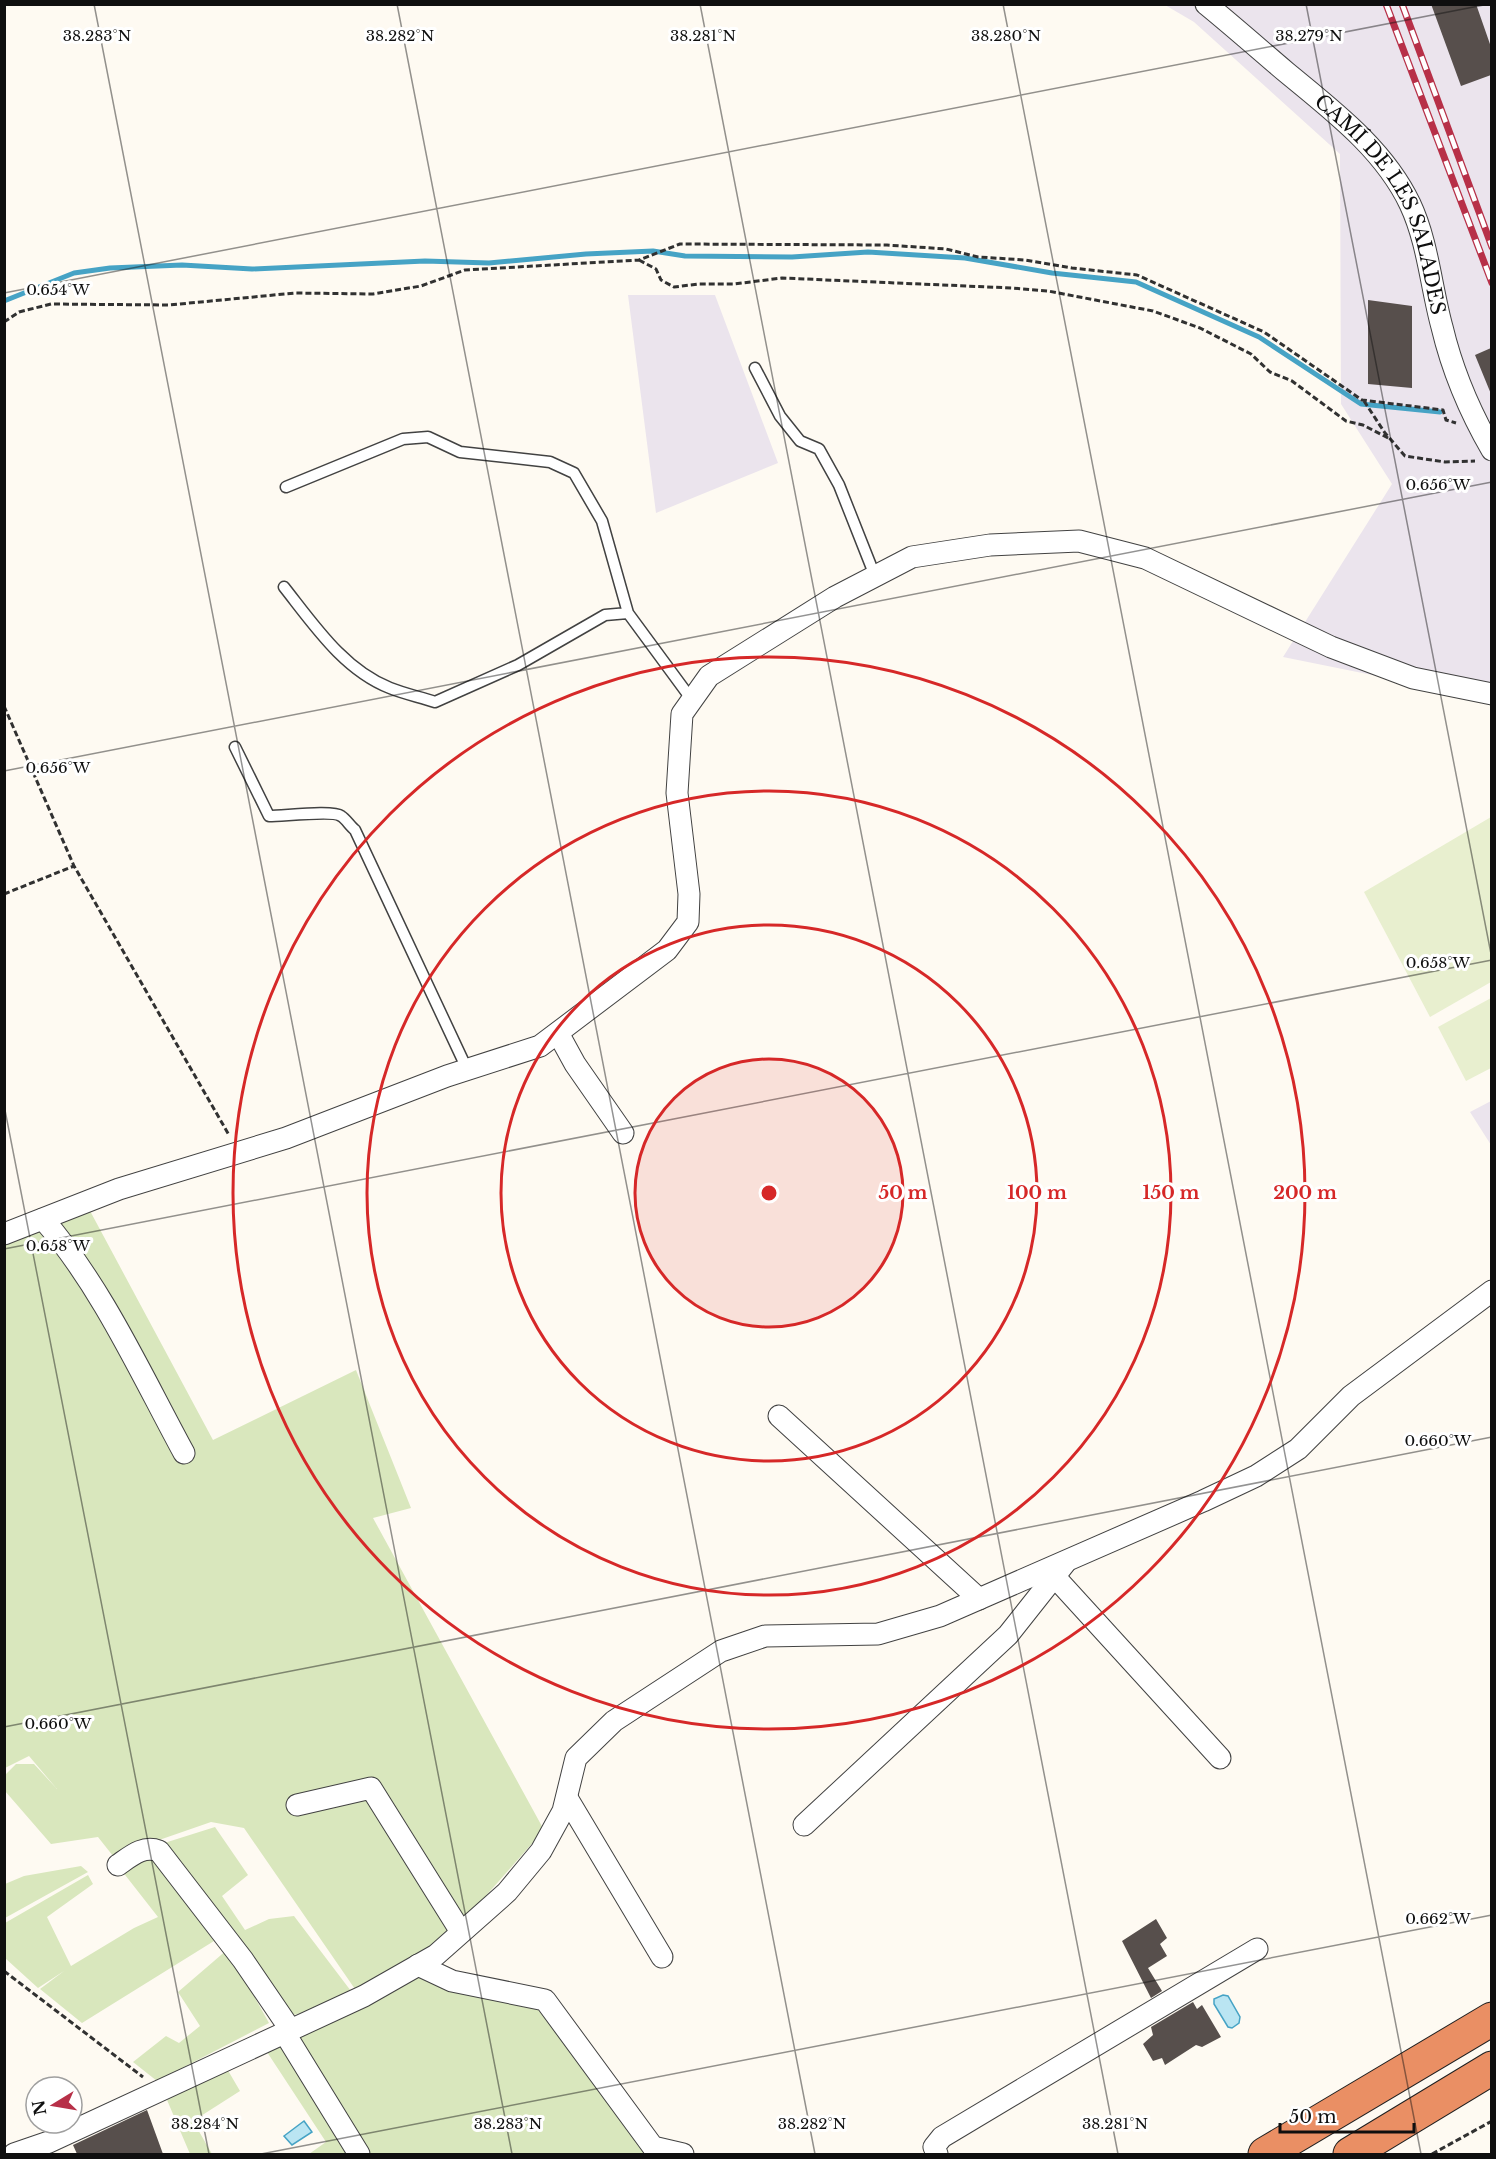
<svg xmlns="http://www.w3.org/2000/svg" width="1496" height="2159" viewBox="0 0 1496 2159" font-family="'Libre Baskerville',serif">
<rect width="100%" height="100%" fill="#fefaf2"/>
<path fill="#ebe4ed" d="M1165,5H1491V699L1283,657L1392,484L1341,404L1340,154L1194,22Z
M628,295H715L778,463L656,513Z
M1491,1101V1145L1470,1112Z"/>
<path fill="#d9e7bd" d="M89,1209L213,1440L356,1370L411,1508L373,1518L544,1830L460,1925L399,1971L357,1992L244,1828L211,1822L113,1856L98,1837L51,1844L5,1791V1775L16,1764H34L57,1789L29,1756L5,1768V1239Z
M215,1827L248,1875L222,1896L245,1930L269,1919L294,1916L354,1995L335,2004L286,2017L158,1845Z
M141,1858L154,1859L214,1941L82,2023L40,1989L64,1971L38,1988L5,1958V1923L88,1875L93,1884L47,1917L71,1966L134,1928L158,1917L122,1871Z
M81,1866L88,1872L5,1918V1884L24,1876Z
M228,1949L269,2023L157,2081L133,2062L166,2036L179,2043L200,2026L178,1992Z
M407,1971L542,2010L654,2154H358L284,2032Z
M284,2045L346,2154H309L326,2142L267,2052Z
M226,2067L240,2091L193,2121L212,2154H190L167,2100Z"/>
<path fill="#e8efcf" d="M1491,817V982L1430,1017L1364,892Z
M1491,998V1068L1466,1081L1438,1027Z"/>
<path fill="#bae5f2" stroke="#46a3c5" stroke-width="1.5" d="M1223,1995L1228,1996L1240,2017L1239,2023L1232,2028L1228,2027L1214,2004V1999Z
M304,2121L312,2132L292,2145L284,2136Z"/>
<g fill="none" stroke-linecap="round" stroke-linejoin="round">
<path stroke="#46a3c5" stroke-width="5" d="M4,301L74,273L110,268L182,265L252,269L425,261L489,263L586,254L653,251L685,256L792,257L868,252L965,258L1052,273L1136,282L1259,337L1361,404L1440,412"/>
</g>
<path fill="#574f4c" d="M1431,4H1476L1491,47V75L1461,86Z
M1368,300L1412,306V388L1368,384Z
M1491,348V394L1475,355Z
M1156,1919L1167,1938L1160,1944L1167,1956L1148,1968L1162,1991L1151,1998L1122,1941Z
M1193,2002L1197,2009L1202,2005L1221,2037L1202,2047L1196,2045L1165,2065L1162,2058L1153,2061L1143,2044L1153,2035L1151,2027Z
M147,2110L163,2154H77L73,2145Z"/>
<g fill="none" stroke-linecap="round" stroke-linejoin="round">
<g stroke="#424242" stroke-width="13">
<path id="service" d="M755,368L780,416L800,441L819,449L839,485L875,576
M286,487L403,439L428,437L460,452L550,462L574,473L602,521L628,613
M284,587C314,625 344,670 390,688C405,694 420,697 435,702L518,665L605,615L628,613L692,700
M235,747L269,816C284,816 333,810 341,816C346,819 350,826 355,830L467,1069"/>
</g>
<g stroke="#424242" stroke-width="23">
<g id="minor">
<path id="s1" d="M1206,4C1233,26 1259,49 1286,72C1332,110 1384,149 1410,204C1428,242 1431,287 1442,327C1452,369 1470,412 1492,450"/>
<path d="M558,1033L575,1064L623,1133"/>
<path d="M43,1219C102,1287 141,1374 184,1453"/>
<path d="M4,1234L119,1189L286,1138L447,1076L540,1046L667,950L688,922L689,894L677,793L682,714L709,676L835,597L912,557L990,545L1079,541L1145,558L1331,647L1413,678L1492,694"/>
<path d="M779,1416L979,1599"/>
<path d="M1054,1576L1220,1758"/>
<path d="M567,1798L662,1957"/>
<path d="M297,1805L371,1788L461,1932"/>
<path d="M804,1825L1008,1635L1065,1563"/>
<path d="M118,1865C131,1856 143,1845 159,1851L243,1960L290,2029"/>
<path d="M418,1965L452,1981L545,2000L653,2147L683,2154"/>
<path d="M284,2032L359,2154"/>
<path d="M14,2154L49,2142L364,1996L436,1955L507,1892L541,1851L563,1811L576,1758L614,1721L721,1651L765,1636L878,1634L940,1616L1203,1501L1256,1476L1298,1449L1351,1396L1492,1291"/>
<path d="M937,2154L934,2147L942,2137L1257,1949"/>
</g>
</g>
<g stroke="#202020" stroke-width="35">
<path id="motorway" d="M1265,2154L1492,2019
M1350,2154L1492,2068"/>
</g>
<path stroke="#313131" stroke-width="3" stroke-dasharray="6 3" stroke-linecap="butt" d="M639,260L656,269L661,280L674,287L698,284H734L782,278L1012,288L1048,291L1153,311L1200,328L1251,354L1270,372L1292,381L1346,421L1363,425L1390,439
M4,322L19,312L51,304L169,305L295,293L373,294L421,286L465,270L639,260L680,244L887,245L946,249L978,257L1025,260L1072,268L1137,275L1264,332L1362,400L1443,410L1446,420L1456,423
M1364,401L1385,433L1405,456L1445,462L1475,461
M4,706L74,866
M4,894L74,866L229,1135
M4,1971L143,2077
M1432,2154L1492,2121"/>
<use href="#service" stroke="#fff" stroke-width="10"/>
<use href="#minor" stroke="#fff" stroke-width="21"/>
<use href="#motorway" stroke="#ea8f64" stroke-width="33"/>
<g stroke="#b73048" stroke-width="7">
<path id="rail" d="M1386,4L1492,283
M1402,4L1492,247"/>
</g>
<use href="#rail" stroke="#fff" stroke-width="4.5" stroke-dasharray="14" stroke-linecap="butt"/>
</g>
<path fill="none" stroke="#0f0f0f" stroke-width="1.5" stroke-opacity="0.45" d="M94,4L512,2154M397,4L815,2154M700,4L1118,2154M1003,4L1421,2154M1306,4L1492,959M4,293L1489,4M4,771L1492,482M4,1105L209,2154M4,1249L1492,960M4,1727L1492,1437M261,2154L1492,1915"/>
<circle cx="769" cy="1193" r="134" fill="#d62828" fill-opacity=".12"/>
<g fill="none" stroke="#d62828" stroke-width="3">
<circle cx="769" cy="1193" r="134"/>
<circle cx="769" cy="1193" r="268"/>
<circle cx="769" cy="1193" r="402"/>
<circle cx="769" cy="1193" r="536"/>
</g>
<g text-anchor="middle" stroke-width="6" stroke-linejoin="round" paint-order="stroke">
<g font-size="20" fill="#0f0f0f" stroke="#fff">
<text dy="7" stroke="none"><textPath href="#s1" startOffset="274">CAMÍ DE LES SALADES</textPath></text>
</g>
</g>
<g font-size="15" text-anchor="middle" fill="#0f0f0f" stroke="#fff" stroke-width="6" stroke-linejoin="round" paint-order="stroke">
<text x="1006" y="41">38.280°N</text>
<text x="1309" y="41">38.279°N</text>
<text x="97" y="41">38.283°N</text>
<text x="400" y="41">38.282°N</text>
<text x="703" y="41">38.281°N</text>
<text x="58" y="295">0.654°W</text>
<text x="1438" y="490">0.656°W</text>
<text x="58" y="773">0.656°W</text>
<text x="1438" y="968">0.658°W</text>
<text x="58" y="1251">0.658°W</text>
<text x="1438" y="1446">0.660°W</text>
<text x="58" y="1729">0.660°W</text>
<text x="1438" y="1924">0.662°W</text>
<text x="205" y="2129">38.284°N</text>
<text x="508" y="2129">38.283°N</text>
<text x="812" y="2129">38.282°N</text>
<text x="1115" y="2129">38.281°N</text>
</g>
<circle cx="769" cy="1193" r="9" fill="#d62828" stroke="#fff" stroke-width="3"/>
<g font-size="18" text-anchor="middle" font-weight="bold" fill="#d62828" stroke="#fff" stroke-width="6" stroke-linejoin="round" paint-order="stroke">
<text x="903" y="1199">50 m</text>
<text x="1037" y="1199">100 m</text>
<text x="1171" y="1199">150 m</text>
<text x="1305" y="1199">200 m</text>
</g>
<rect width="1496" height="2159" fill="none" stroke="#0f0f0f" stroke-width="12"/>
<g transform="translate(54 2105) rotate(259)"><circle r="28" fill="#ffffff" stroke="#9f9f9f" stroke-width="1.5"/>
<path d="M0-4.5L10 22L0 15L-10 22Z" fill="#b73048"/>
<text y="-9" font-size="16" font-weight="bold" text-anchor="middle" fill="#0f0f0f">N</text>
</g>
<path d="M1280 2123v9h134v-9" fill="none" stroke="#0f0f0f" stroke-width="3"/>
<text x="1289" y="2123" font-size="18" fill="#0f0f0f" stroke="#ffffff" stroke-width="4.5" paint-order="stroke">50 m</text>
</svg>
